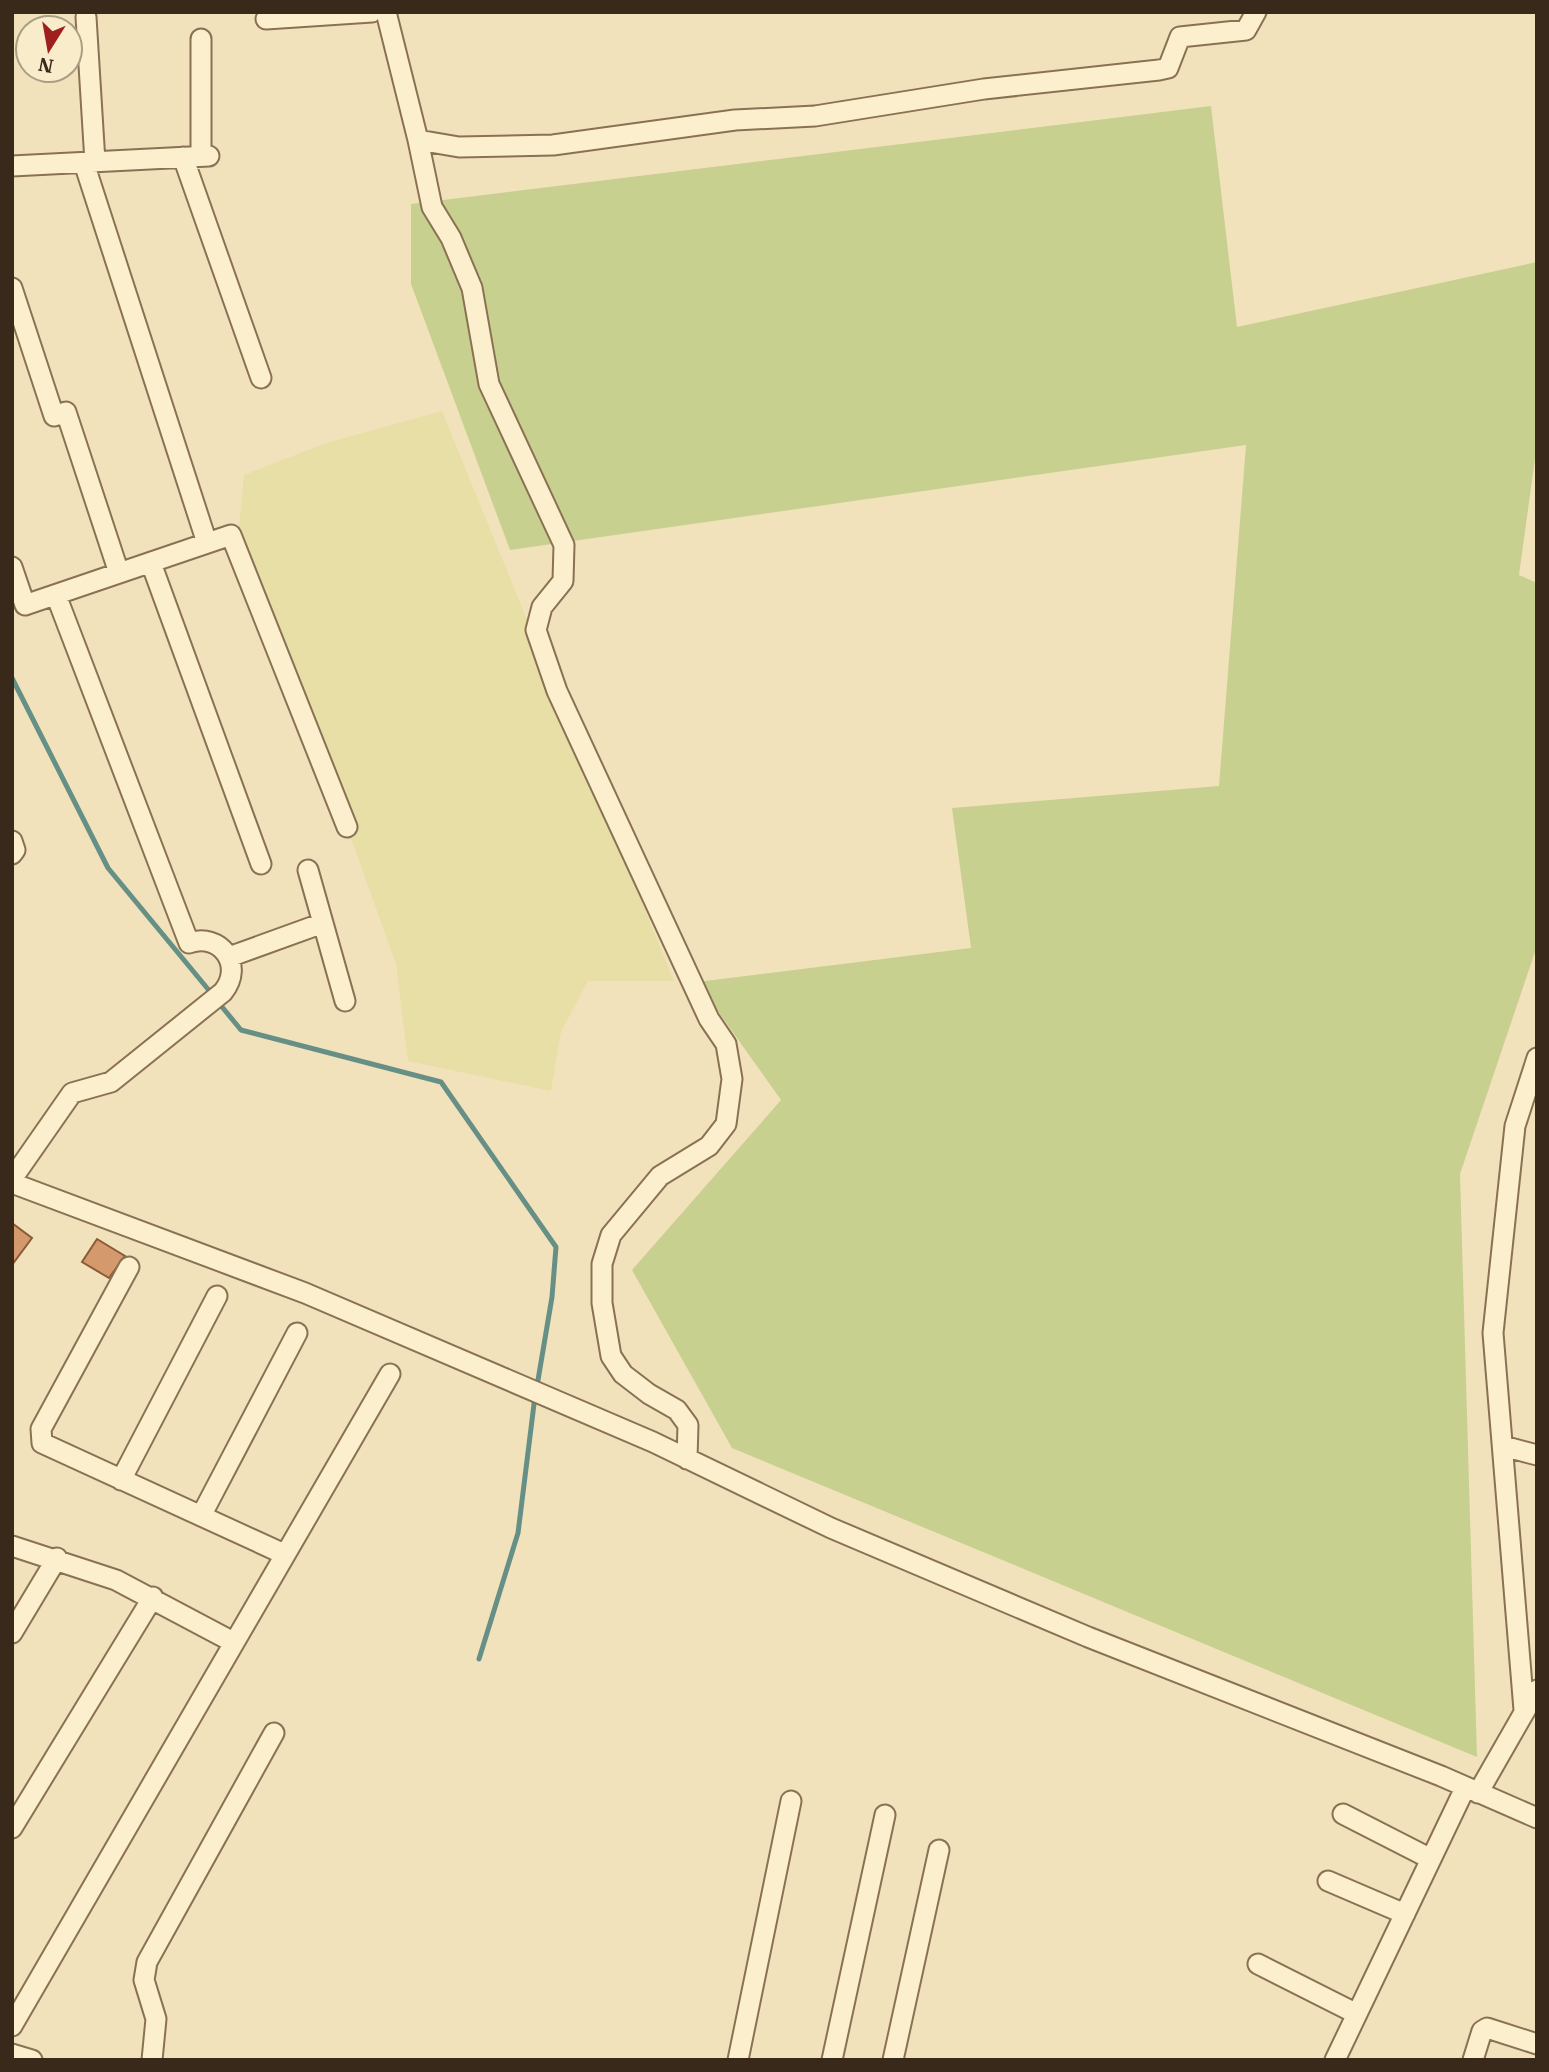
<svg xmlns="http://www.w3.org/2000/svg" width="1549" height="2072" viewBox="0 0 1549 2072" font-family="'IBM Plex Serif',serif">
<rect width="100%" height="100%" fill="#f2e2bb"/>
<path fill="#e8dfa7" d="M442,411L674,981H588L561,1032L551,1091L408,1061L396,964L239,527L244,475L326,443Z"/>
<path fill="#c7d08e" d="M1211,106L1237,327L1537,262V444L1519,575L1537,583V946L1460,1174L1477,1757L732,1448L632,1270L781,1100L697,982L971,948L952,808L1219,786L1246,445L510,550L411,284V204Z"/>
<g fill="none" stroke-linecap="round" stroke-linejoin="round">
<path stroke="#669086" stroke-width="5" d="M12,678L108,868L212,994
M218,1002L241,1030L441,1082L556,1247L552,1297L537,1386
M479,1659L518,1533L535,1396"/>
</g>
<path fill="#d4996d" stroke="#8b5a37" stroke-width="2" d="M12,1223L32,1238L12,1265Z
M97,1239L125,1256L109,1278L82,1262Z"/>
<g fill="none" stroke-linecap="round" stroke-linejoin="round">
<g stroke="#8a7153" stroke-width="23">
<path id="minor" d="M386,12L418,140
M86,17L95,162
M266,19L372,12
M201,156V39
M183,157L261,378
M84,163L207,543
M12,166L209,156
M12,288L54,416L66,412L119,573
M151,563L261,864
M12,567L25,605L231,535L347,827
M12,841L15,850L12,854
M308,870L345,1001
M229,957L323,923
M12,1179L72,1093L111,1082L223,992C245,965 220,932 189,943L56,595
M12,1183L305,1293L653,1442L831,1528L1088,1637L1441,1776L1537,1818
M129,1267L41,1429L42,1443L284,1554
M1503,1446L1537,1455
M687,1459L688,1425L677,1410L649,1394L623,1374L611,1356L602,1303V1264L611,1235L660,1176L709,1146L726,1124L732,1079L726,1044L709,1019L557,691L536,630L542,607L563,581L564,545L489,384L472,288L451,238L432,207L418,140L459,147L553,145L735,120L815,116L984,89L1159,70L1168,68L1180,37L1246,30L1256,12
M121,1480L217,1296
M201,1516L297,1333
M12,1546L116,1580L233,1642
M12,1633L57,1558
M1524,1710L1493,1333L1515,1126L1537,1058
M1478,1793L1537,1690
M1343,1814L1431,1859
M12,1828L153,1597
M1328,1881L1405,1914
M1258,1964L1357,2014
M12,2026L390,1374
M12,2054L32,2060
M152,2060L156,2019L144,1980L147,1962L274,1733
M738,2060L791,1801
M832,2060L885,1815
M893,2060L939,1850
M1335,2060L1465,1788
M1473,2060L1482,2031L1487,2028L1537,2044"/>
</g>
<use href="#minor" stroke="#fcefce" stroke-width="19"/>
</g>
<rect width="1549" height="2072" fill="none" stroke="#38291a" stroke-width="28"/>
<g transform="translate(49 49) rotate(191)"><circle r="33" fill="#f8eccb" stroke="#ab9e84" stroke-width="2"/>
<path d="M0-5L12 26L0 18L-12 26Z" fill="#9e1f1e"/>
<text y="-10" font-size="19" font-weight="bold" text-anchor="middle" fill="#38291a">N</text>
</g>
</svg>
